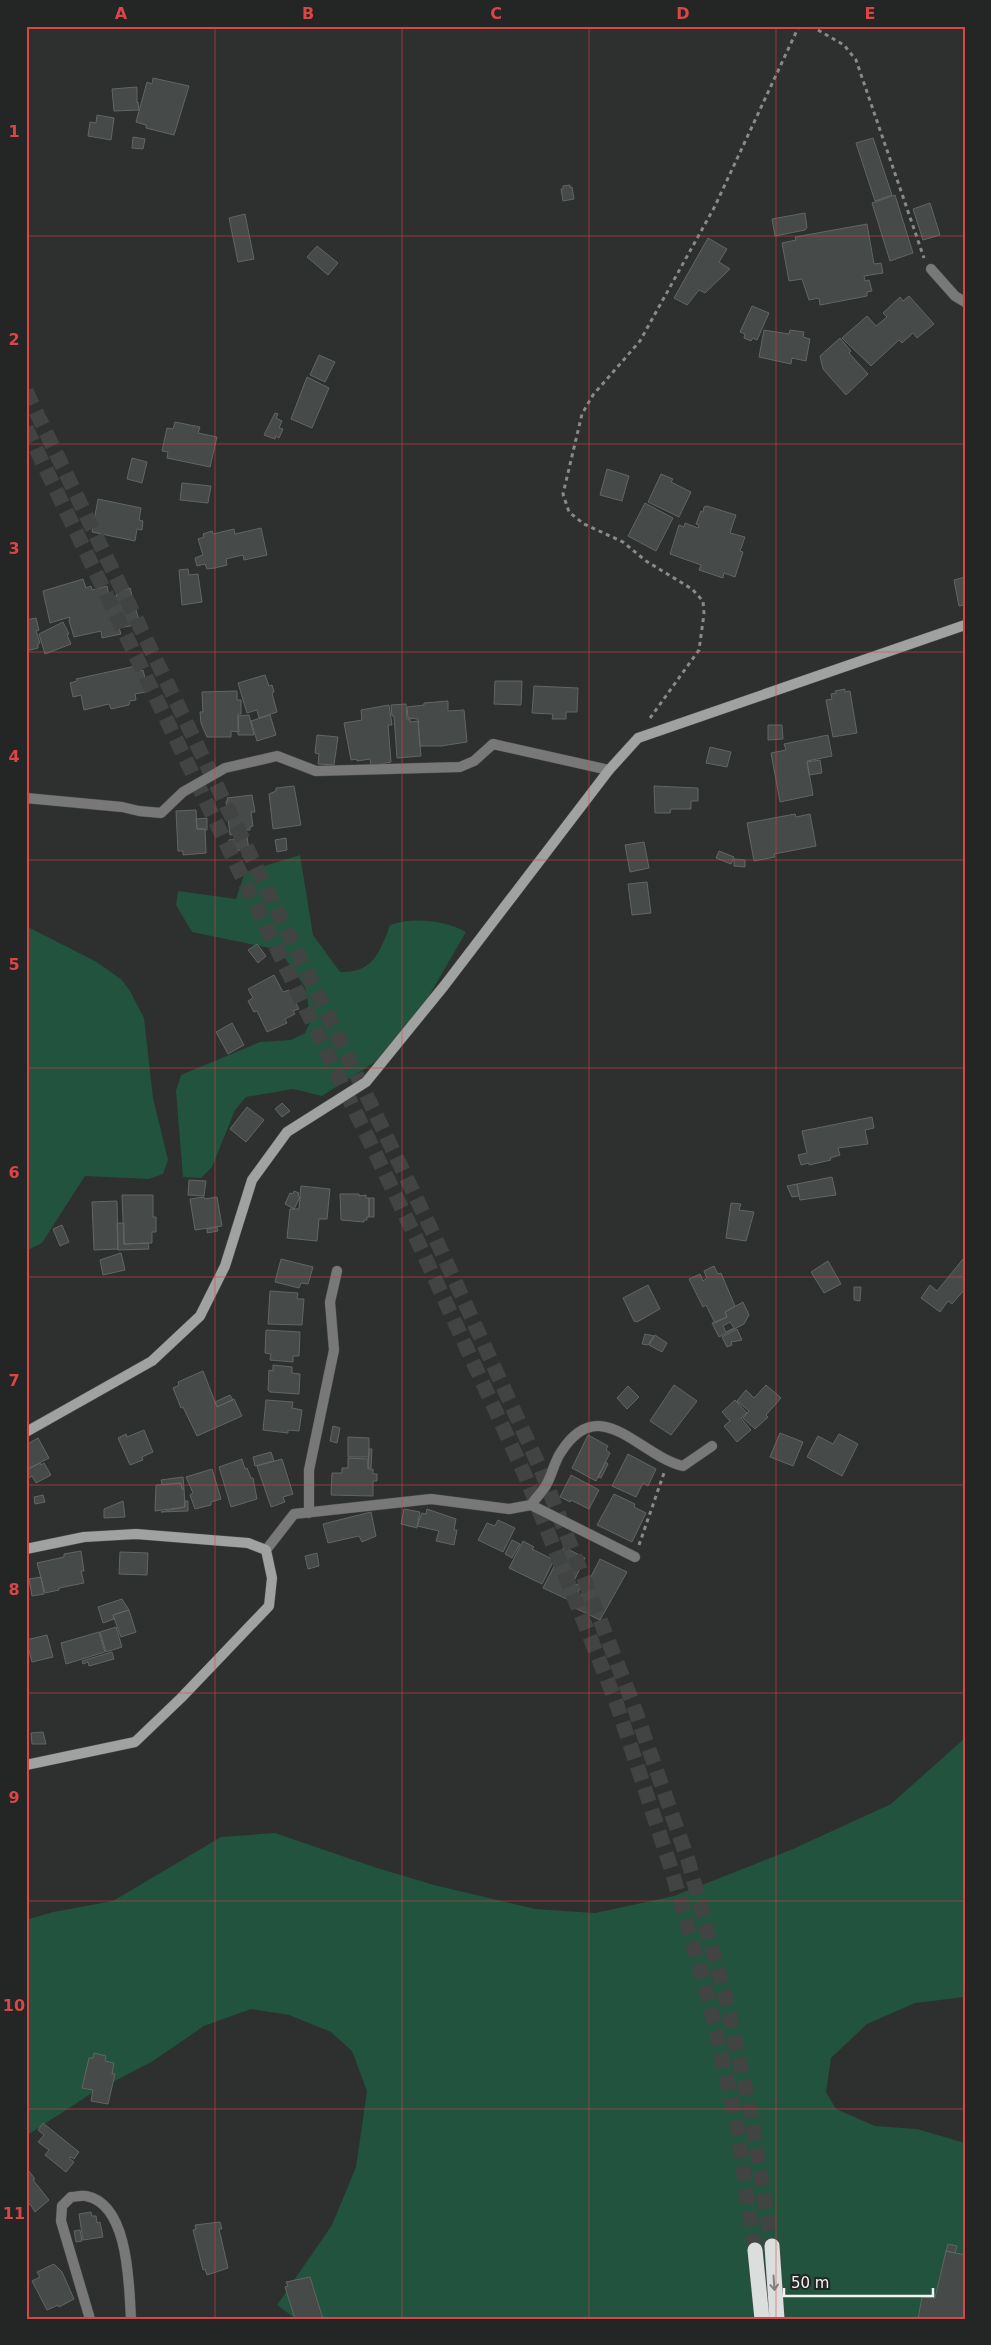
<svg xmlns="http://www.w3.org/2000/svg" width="991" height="2345" viewBox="0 0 991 2345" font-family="'DejaVu Sans',sans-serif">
<rect width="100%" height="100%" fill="#2d302e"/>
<path fill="#21533e" d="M300,855L313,935L340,972C373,973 380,952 390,925C413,917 444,920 466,932L400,1046L322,1096L293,1089L246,1097L235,1110L212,1167L201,1178L183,1177L176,1091L181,1075L260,1042L291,1040L305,1033L311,1020L305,987L279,950L192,932L176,905L178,891L236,899L245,872Z
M26,926L95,961L121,979L130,991L144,1018L153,1098L168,1160L163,1174L149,1179L85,1176L42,1243L26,1251Z
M965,1738V1997L915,2003L867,2024L831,2058L826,2092L836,2109L875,2126L917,2129L965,2143V2319H296L277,2305L332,2225L356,2167L367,2091L352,2051L331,2032L289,2015L251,2009L204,2026L153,2061L92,2093L26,2136V1920L53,1912L113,1901L221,1837L275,1833L374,1867L434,1885L535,1909L595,1913L674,1896L793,1849L891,1804Z"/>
<path fill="#464a48" stroke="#626563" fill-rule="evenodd" d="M153,78L189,86L174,135L146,128V125L136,122L147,82L152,84Z
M137,87V103L138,102L139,110L114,111L112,89Z
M97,115L114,118L111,140L88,136L90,122L96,123Z
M133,137L145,139L143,149L132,148Z
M873,138L892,195L875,201L856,143Z
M570,185V188L572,187L574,199L563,201L561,189H563V186Z
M895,195L913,253L890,261L872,203Z
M930,203L940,235L923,240L913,209Z
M805,213L807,228L805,230L775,236L772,219Z
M245,214L254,259L238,262L229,218Z
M867,224L874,264L881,263L883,273L864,276L865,281L869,280L872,291L867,292V296L820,305L819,298L809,300L802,279L789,281L782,243L796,240L795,237Z
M708,238L727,249L719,262L730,269L705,293L699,290L687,305L674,298Z
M317,246L338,263L328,275L307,257Z
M909,296L934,324L917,338L913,333L902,343L899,340L871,366L842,338L867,316L876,326L887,317L883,313L900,297L903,301Z
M752,306L769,313L757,340L753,338L751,341L744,338L745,334L740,332Z
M764,330L789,334L790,330L804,332L803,337L810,339L806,361L792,358L791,364L759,357Z
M840,338L851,351L849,353L868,374L846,395L823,369L820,356Z
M319,355L335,362L325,382L310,375Z
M307,377L329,388L312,428L291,419Z
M275,413L278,414L276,418L282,421L279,428L283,429L279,438L276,436L275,439L264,435Z
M175,422L200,427L198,433L217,437L210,467L167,458L168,452L162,451L167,428L173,429Z
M132,458L147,462L142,483L127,479Z
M607,469L629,476L622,501L600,495Z
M661,474L673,479L671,482L691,492L679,517L648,502Z
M182,483L211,486L208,503L180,500Z
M98,499L141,508L139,520L143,521L142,530L137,529L135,541L92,532Z
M645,503L673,518L656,551L628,536Z
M707,506L736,515L730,533L745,537L740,551L743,552L735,577L724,573L723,578L699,570L701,565L670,554L679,525L684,527L685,523L698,528L699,525L696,524L701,511L703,512L704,507Z
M261,528L267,555L244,560L243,555L226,559L227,565L215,568L207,569L205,564L197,566L195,558L203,555L198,539L204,537L203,534L212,531L213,534L234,529L235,534Z
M188,569L189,575L198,574L202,602L182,605L179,570Z
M965,577V605L959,606L954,580Z
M83,579L86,588L91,586L92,590L107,586L109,597L117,596L116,592L130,588L140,624L119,628L121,634L102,638L101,631L74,637L69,621L70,617L50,623L43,591Z
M36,618L39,630L36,631L40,643L38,644V648L26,651V620Z
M63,622L69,634L67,635L71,644L45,654L39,634Z
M140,665L141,671L143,670L147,686L145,687L146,692L135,694L136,700L130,701L129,705L111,709L109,704L84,710L81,695L73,697L70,683L77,681L76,679Z
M265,675L269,686L272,685L274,692L272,693L277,712L259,718L257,710L247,713L238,683Z
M495,681H522L521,705L494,704Z
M534,686L578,688L577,712H566V719H552L553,714L532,713Z
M845,689V692L850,691L857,733L833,737L826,700L832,699L831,694L836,693L835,691Z
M237,691V700H241V714H238L239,732L231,731V737H207L201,723L200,712H203L202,692Z
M448,701V711L464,710L467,742L441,746H420L418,719L408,718L407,707L424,705V703Z
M406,704L407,719H410V722L418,721L421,756L397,758L394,716H392L391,705Z
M389,705L392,725H388L391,762L371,766L370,759L357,761V759L351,760L344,723L362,720L361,710Z
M249,715L254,735H238V716Z
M270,715L276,735L257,741L251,721Z
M768,725H782L783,739L768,740Z
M317,735L338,737L334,765L318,764L319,754L315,753Z
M828,735L832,756L807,761L813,795L780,802L771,753L786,750L784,744Z
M710,747L731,752L727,767L706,763Z
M820,760L822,773L809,775L807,762Z
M294,786L301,825L273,829L269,794L276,791V788Z
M654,786L698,788V801H691V809H671L670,813H655Z
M252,795L255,812H251L253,826L250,827V830H246V833L230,835L226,801H228L227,798Z
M196,810L197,829L205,828L206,853L183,855V851H178L176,811Z
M795,814L796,817L810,814L816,846L774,854L775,857L754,861L747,823Z
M207,818V830L197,829L196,819Z
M247,837L250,856L243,857L242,850L230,851L229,840Z
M286,838L287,850L277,852L275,840Z
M644,842L649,868L630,872L625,845Z
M719,851L734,857L731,864L716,858Z
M734,859L745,860V867L734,866Z
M647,882L651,913L632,915L628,884Z
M257,944L266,956L258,963L248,950Z
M274,975L283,992L289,990L299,1009L293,1011L295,1014L285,1019L287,1023L267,1032L257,1011L254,1012L248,1001L253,998L248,989Z
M232,1023L244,1045L228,1054L216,1032Z
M282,1103L290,1111L282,1117L275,1109Z
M247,1107L264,1120L246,1142L230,1129Z
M872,1117L874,1128L865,1130L868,1144L838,1148L840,1155L830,1158L831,1160L809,1165V1163L801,1165L798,1155L807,1153L802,1131Z
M832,1177L836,1195L800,1200L797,1184Z
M189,1180L206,1181L204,1196L188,1195Z
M797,1184L799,1196L792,1197L787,1186Z
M301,1186L330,1189L327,1219H319L317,1241L287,1238L290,1209H299Z
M294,1191L299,1193L298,1196L300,1197L294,1209L285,1204L290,1193L293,1194Z
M340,1194H359V1196L366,1195V1198H369V1217H367V1220H364V1222L341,1220Z
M122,1195H153V1217H156V1232H152V1243L124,1244Z
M204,1197L205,1199L217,1197L222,1226L195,1230L190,1199Z
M369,1198H374V1217H369Z
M117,1201L118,1249L94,1250L92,1202Z
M731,1203L741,1204L739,1210L754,1212L746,1241L726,1238Z
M117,1223H124V1244L148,1243L149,1249L118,1250Z
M62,1225L69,1242L60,1246L53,1229Z
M217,1227L218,1231L207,1233V1229Z
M121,1253L125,1270L103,1275L100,1260Z
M281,1259L313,1267L308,1284L301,1283L299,1288L275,1282Z
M963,1259L965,1260V1289L952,1304L948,1301L940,1312L921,1298L930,1285L937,1291Z
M828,1261L841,1284L824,1293L811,1272Z
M714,1266L718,1274L721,1273L735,1306L725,1312L727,1317L715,1323L706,1305L703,1307L689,1279L700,1274L703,1281L707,1278L704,1271Z
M648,1285L660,1309L637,1322L634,1321L623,1298Z
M854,1287H861L860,1301L854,1300Z
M270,1291L298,1293L297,1299H304L302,1325L268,1324Z
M743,1302L749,1315L744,1324L719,1337L712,1323L727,1317L725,1312ZM730,1322L734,1328L726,1332L723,1326Z
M737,1329L742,1340L731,1342L732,1345L727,1347L722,1337Z
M266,1330L300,1332L299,1356H293V1362L270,1360L271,1354L265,1353Z
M645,1334L654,1336L648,1345L642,1344Z
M655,1335L667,1343L662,1352L649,1345Z
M273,1365L292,1367V1373L300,1374L299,1394L270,1392L268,1390L269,1370L273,1371Z
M203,1371L217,1407L234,1399L242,1416L197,1436L183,1407L181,1408L173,1388L179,1385L178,1382Z
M674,1385L697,1401L671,1435L650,1421Z
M766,1385L781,1398L766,1415L768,1417L755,1429L743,1418L749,1411L737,1401L746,1390L754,1398Z
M628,1386L639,1397L627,1409L617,1398Z
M230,1395L233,1400L217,1407L215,1402Z
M266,1400L293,1402L292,1408L302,1410L299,1431L288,1430V1433L263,1430Z
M735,1400L747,1413L741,1418L751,1430L737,1442L724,1426L730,1421L722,1412Z
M333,1426L340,1428L337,1443L330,1441Z
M144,1430L153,1452L142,1457L143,1460L130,1465L118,1438L126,1434L127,1437Z
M780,1433L803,1442L793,1466L770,1457Z
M839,1434L858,1444L842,1476L807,1457L818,1436L833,1444Z
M588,1435L608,1446L606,1450L610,1453L596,1481L572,1468Z
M348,1437L369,1438V1457H348Z
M38,1438L49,1458L26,1470V1445Z
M369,1449H372L371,1468H368Z
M271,1452L274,1461L255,1466L253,1457Z
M628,1454L656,1469L648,1486L643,1483L636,1497L612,1486Z
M348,1458L368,1459V1469H373V1474H377V1481H373V1496L331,1495L332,1473H342V1468H348Z
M242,1459L245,1469L247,1468L251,1478H253L257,1499L231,1507L219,1467Z
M282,1459L293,1494L283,1497L285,1502L271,1507L257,1466Z
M606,1462L608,1464L601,1478L598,1477Z
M40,1463L41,1465L44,1463L51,1475L36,1483L32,1476L26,1480V1470Z
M212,1469L221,1499L211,1502V1505L195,1509L190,1495L193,1493L186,1477Z
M571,1475L599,1490L589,1509L571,1500L570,1502L560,1497Z
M183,1477L184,1489H182L181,1483L162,1485L161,1480Z
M181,1483L182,1489H184L185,1507L155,1511L156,1485Z
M614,1494L635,1504L634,1507L646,1513L632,1542L597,1525Z
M43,1495L45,1502L35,1504L34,1497Z
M123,1501L125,1517L104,1518V1509Z
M185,1501H188V1511L161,1512L185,1507Z
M404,1509L420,1512L417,1528L401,1524Z
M427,1509L456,1519L454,1530H457L454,1545L436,1541L439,1531L417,1526L422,1513L426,1514Z
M371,1512L376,1536L362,1542L359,1536L328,1543L323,1524Z
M498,1520L515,1528L503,1552L478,1540L487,1523L495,1526Z
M512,1540L520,1544L512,1558L505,1554Z
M523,1541L534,1547L532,1549L554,1560L542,1584L509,1568Z
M564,1547L585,1558L573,1583L581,1586L573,1602L543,1588Z
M81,1551L84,1571H81L84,1583L59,1588V1590L45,1593L37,1563L64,1557V1554Z
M120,1552L148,1553L147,1575L119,1574Z
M317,1553L319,1566L308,1569L305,1556Z
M600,1559L627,1572L600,1620L575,1608Z
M41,1577L44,1594L32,1596L29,1579Z
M122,1599L129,1610L113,1615L114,1619L103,1623L98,1607Z
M129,1610L136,1632L121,1637L113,1615Z
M116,1627L122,1647L106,1652L100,1632Z
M99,1632L105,1652L66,1664L61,1643Z
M47,1635L53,1657L32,1662L26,1640Z
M112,1652L114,1659L89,1666L88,1662L83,1664L82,1661Z
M43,1732L46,1744H32L31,1733Z
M94,2053L106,2056L105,2061L114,2063L112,2074H115L108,2104L91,2101L93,2090L82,2088L89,2058H93Z
M43,2123L79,2152L74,2159L71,2157L69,2158L74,2162L66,2172L45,2155L49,2150L38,2142L44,2135L38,2130Z
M28,2170L35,2179L33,2180L49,2200L35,2212L30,2204L26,2207V2171Z
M91,2212L92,2216H96L97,2223L100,2222L103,2237L83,2240L79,2214Z
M220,2222L222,2229H219L228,2268L207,2275L205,2269L203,2270L193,2230L196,2229L195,2225Z
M80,2230L82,2241L76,2242L74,2231Z
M948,2244L957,2246L955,2253L946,2251Z
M946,2251L965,2255V2319H918L922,2297L935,2298Z
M54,2264L62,2272L74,2299L59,2307L58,2305L47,2310L32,2281L40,2277L37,2272Z
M310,2277L323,2319H295L285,2287L288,2286L286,2282Z"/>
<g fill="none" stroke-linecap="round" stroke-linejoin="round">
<path stroke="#414442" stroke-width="15" stroke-dasharray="15 8" stroke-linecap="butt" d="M26,391L433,1233L541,1470L632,1701L688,1860L726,1999L752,2119L772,2246
M26,428L418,1242L525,1475L616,1702L671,1868L708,1997L736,2120L755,2250"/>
<g stroke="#484b49" stroke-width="11">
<path id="street" d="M931,269L955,296L965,302
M26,798L122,807L139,811L161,813L183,792L225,768L277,756L316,771L460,767L474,761L493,744L609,770
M531,1505L635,1557
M309,1513V1470L334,1350L330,1302L337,1271
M266,1550L294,1514L431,1499L509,1509L531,1505C535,1499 541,1493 545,1487C552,1476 554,1462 561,1452C600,1391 638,1455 683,1466L712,1446
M90,2319L61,2221L62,2206L71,2197C75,2197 82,2195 86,2196C129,2204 129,2285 131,2319"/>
</g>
<g stroke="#484b49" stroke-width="11">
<path id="secondary" d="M26,1432L152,1361L200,1316L225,1266L252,1180L287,1132L366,1082L444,986L609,770L638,738L965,625
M26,1549L84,1537L136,1534L248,1543L266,1550L272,1578L269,1606L181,1698L135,1742L26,1765"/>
</g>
<g stroke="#484b49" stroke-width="16">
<path id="highway" d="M772,2246L777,2319
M755,2250L762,2319"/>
</g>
<path stroke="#878a88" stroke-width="3" stroke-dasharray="4 4" stroke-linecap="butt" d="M811,26L844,45L856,60L924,258
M650,718L699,650L704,614L703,601L692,589L646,561L623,542L584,524L569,512L563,494L582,414L593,395L640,341L715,206L799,26
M639,1545L664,1473"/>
<use href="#street" stroke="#777877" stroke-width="10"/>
<use href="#secondary" stroke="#9fa2a0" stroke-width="10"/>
<use href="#highway" stroke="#dadedc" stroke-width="15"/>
</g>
<defs><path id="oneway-shaft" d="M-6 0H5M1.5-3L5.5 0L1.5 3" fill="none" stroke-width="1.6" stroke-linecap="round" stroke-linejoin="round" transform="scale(1.25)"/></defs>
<use stroke="#7e8280" href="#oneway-shaft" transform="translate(774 2283) rotate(86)"/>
<path fill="none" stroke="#da4646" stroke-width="1" stroke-opacity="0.55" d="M215,26V2319M402,26V2319M589,26V2319M776,26V2319M26,236H965M26,444H965M26,652H965M26,860H965M26,1068H965M26,1277H965M26,1485H965M26,1693H965M26,1901H965M26,2109H965"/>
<rect width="991" height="2345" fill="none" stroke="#232625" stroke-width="55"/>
<path d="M784 2288v8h149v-8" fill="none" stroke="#f1f3f2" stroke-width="2.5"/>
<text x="791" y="2288" font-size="15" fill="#f1f3f2" stroke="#232625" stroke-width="4" paint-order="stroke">50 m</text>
<rect x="28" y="28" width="936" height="2290" fill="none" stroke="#da4646" stroke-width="2"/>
<g font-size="16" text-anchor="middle" font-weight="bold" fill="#da4646">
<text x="121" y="19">A</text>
<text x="308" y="19">B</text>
<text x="496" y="19">C</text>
<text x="683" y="19">D</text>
<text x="870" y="19">E</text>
<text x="14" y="137">1</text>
<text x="14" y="345">2</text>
<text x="14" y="554">3</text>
<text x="14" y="762">4</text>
<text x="14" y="970">5</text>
<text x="14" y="1178">6</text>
<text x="14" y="1386">7</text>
<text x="14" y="1595">8</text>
<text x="14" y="1803">9</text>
<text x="14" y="2011">10</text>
<text x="14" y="2219">11</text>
</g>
</svg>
